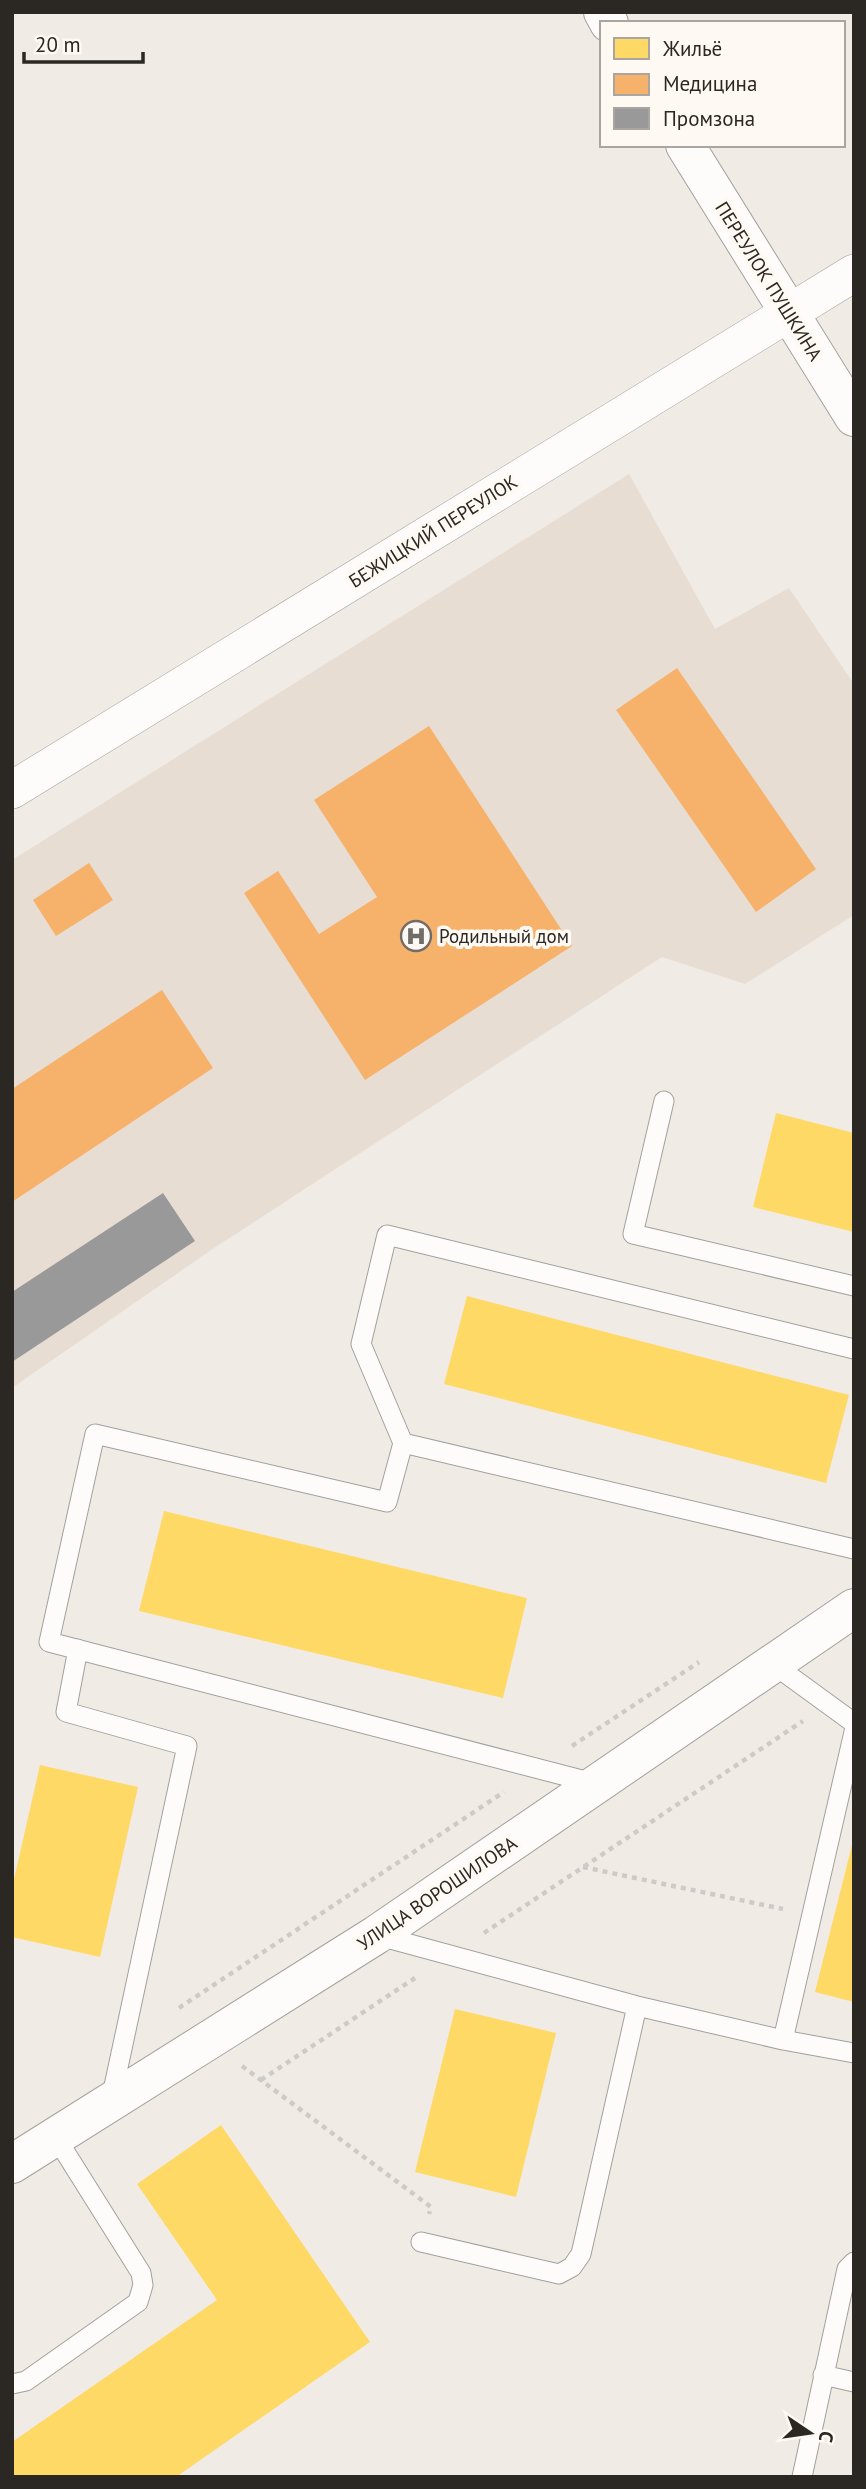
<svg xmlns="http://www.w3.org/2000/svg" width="866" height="2489" viewBox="0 0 866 2489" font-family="'PT Sans',sans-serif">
<rect width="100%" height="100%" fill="#f1ebe6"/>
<path fill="#e7ddd3" d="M629,474L715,629L789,588L854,684V915L745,984L662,957L211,1250L12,1388V860Z"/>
<path fill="#ffd966" d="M776,1113L854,1133V1232L753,1207Z
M467,1296L849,1395L826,1483L444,1384Z
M164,1511L527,1598L503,1698L139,1611Z
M40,1765L138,1787L100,1957L12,1937V1888Z
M854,1837V2002L815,1992Z
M455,2009L556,2033L516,2197L415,2172Z
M221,2125L370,2342L176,2477H12V2442L217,2300L137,2184Z"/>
<path fill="#f6b26b" d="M677,668L816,869L756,912L616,710Z
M429,726L572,946L365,1080L244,893L278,871L319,934L377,897L314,800Z
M89,863L113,900L56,936L33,900Z
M162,990L213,1068L12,1202V1089Z"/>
<path fill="#999" d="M163,1193L195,1241L12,1362V1292Z"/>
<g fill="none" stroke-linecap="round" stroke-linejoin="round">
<g stroke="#a3a09c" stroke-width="21">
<path id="lane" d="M664,1101L633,1234L854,1286
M854,1349L387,1235L361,1344L403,1443L854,1549
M403,1443L387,1502L95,1434L49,1642L597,1784
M78,1649L66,1712L187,1746L111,2100
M773,1664L854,1723
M854,1732L783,2040L854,2053
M376,1935L637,2006L783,2040
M421,2242L559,2274L572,2267L581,2254L637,2006
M823,2375L854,2382
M12,2384L26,2381L138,2302L143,2285L141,2273L55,2136
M802,2477L847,2269L854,2262"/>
</g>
<g stroke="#a3a09c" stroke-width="38">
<path id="street" d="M12,790L854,273"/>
</g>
<g stroke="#a3a09c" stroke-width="40">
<path id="secondary" d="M603,12L609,23
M685,145L854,417
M12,2164L376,1935L854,1608"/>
</g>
<path stroke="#cdcbc8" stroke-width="4.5" stroke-dasharray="5 5" stroke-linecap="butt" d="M572,1746L699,1662
M583,1867L783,1909
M484,1933L803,1721
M179,2008L504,1792
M242,2066L431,2207L429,2214
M261,2080L415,1978"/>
<use href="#lane" stroke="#fdfcfb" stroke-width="19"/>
<use href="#street" stroke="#fdfcfb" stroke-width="37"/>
<use href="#secondary" stroke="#fdfcfb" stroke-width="38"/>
</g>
<defs>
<g id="hospital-ring" transform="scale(1.575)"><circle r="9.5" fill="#fff9f3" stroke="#706c68" stroke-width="1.5"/><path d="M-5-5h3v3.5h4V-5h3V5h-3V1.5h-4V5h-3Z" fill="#706c68"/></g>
</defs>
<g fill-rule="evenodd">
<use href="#hospital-ring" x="416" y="936"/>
</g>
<g text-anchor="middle" stroke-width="7" stroke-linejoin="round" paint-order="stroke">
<g font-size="19" fill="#2b2824" stroke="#fff9f3">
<text transform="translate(769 281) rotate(58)" y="7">ПЕРЕУЛОК ПУШКИНА</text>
<text transform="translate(433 531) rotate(-32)" y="7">БЕЖИЦКИЙ ПЕРЕУЛОК</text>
<text transform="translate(437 1893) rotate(-34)" y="7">УЛИЦА ВОРОШИЛОВА</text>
</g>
<g font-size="19" fill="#2b2824" stroke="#fff9f3" text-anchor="start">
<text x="439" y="943">Родильный дом</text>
</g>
</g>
<rect width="866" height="2489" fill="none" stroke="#2b2824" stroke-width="28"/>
<rect x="600" y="21" width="245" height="126" fill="#fff9f3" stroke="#aaa5a0" stroke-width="2"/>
<rect x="614" y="38" width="35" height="21" fill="#ffd966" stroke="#aaa5a0" stroke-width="2"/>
<text x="663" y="56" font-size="21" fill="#2b2824">Жильё</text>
<rect x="614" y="74" width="35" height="21" fill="#f6b26b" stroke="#aaa5a0" stroke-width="2"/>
<text x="663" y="91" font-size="21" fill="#2b2824">Медицина</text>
<rect x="614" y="108" width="35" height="21" fill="#999999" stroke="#aaa5a0" stroke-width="2"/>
<text x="663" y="126" font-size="21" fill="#2b2824">Промзона</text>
<g transform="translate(810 2433) rotate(103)" stroke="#fff9f3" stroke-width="5" paint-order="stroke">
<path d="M0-5L12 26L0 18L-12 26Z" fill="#2b2824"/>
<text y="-10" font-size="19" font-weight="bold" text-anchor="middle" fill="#2b2824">С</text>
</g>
<path d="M24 52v10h119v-10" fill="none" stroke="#2b2824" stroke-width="3.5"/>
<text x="35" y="52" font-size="21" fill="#2b2824" stroke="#fff9f3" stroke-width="5" paint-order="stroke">20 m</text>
</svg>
